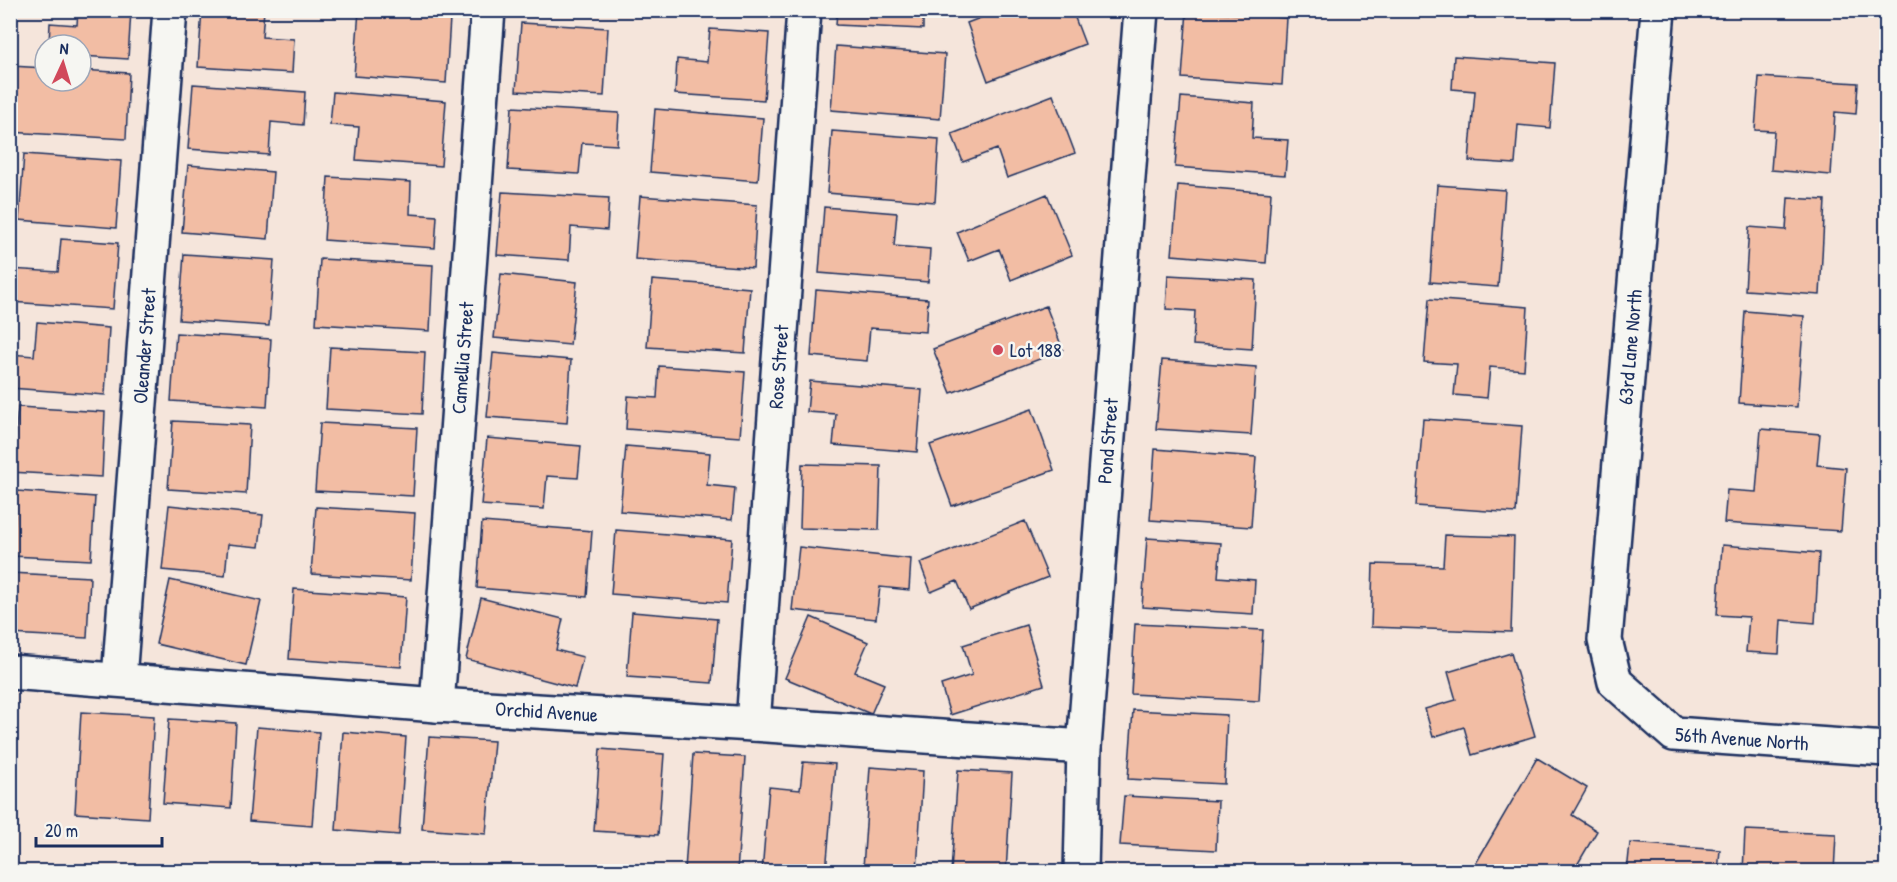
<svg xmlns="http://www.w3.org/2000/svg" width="1897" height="882" viewBox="0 0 1897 882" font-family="'Patrick Hand',sans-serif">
<rect width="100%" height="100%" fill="#f5e5db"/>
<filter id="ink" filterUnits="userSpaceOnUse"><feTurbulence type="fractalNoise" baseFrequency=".0167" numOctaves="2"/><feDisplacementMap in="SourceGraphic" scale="12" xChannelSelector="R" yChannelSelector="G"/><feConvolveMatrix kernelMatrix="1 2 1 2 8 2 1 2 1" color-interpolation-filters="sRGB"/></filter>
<g filter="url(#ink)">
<path fill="#f4d9ca" d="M11,866L92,871H11Z"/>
<path fill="#f2bda4" stroke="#1b2f5e" stroke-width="1.5" d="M78,10H131L128,59L81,56V45H49L50,23L77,25Z
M202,10H264L262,37L294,39L292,73L198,67Z
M359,10L450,18L446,83L354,76Z
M837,10H923V29L836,25Z
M1001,10H1072L1085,44L988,81L967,23Z
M1187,10L1286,18L1282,85L1182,78Z
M521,23L608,28L604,96L516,91Z
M710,29L769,33L764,100L675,94L677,59L707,62Z
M836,46L945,54L940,119L831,110Z
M1454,56L1555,63L1550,128L1518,125L1515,164L1469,161L1475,91L1452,89Z
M11,66L45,68V81H81V70L129,73L126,139L10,132Z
M1759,77L1858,83L1856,114L1835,112L1831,175L1771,170L1774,131L1755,130Z
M193,84L305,92L303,125L271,122L269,155L188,149Z
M333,92L446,101L441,166L356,160L359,127L330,125Z
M1053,95L1075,153L1007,178L997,149L963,162L952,134Z
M1181,97L1254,103L1252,138L1288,140L1285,175L1175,167Z
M512,107L619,113L617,145L582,143L579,174L508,170Z
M655,109L763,118L758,181L650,172Z
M832,131L939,139L935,202L827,193Z
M24,154L121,161L116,228L19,220Z
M188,165L273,172L268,239L182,232Z
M328,177L411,182L410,214L437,216L435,248L324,240Z
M1178,185L1271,193L1266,263L1172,255Z
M1437,185L1505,190L1498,287L1430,282Z
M502,192L609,198L607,230L571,227L569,260L497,255Z
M1047,194L1072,255L1011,280L999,249L969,261L957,232Z
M640,196L757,205L753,268L635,259Z
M1788,198L1825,200L1820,295L1745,290L1749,227L1786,230Z
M824,207L897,213L894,246L930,249L928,282L819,273Z
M61,239L118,243L113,309L10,302V269L58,272Z
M184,254L274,260L269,326L179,320Z
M320,259L433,265L430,331L316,324Z
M501,274L577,282L570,345L494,338Z
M1168,275L1256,280L1252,349L1193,345L1195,311L1166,309Z
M652,280L750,288L745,353L647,347Z
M816,290L928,299L926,332L870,328L867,361L811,356Z
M1429,299L1528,307L1524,370L1490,367L1487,398L1454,395L1457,364L1424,362Z
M1046,306L1063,350L951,393L933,349Z
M1745,311L1804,316L1797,407L1739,403Z
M37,322L109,328L105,395L10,388V354L34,356Z
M176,333L271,339L267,407L171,401Z
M330,347L425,352L422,414L326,409Z
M493,353L571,360L567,423L487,417Z
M1162,360L1256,367L1251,435L1156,429Z
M659,366L745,372L740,437L626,429L628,396L657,398Z
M810,381L922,390L917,452L833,445L836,414L807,412Z
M18,407L105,412L102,477L10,472V439L15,440Z
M1032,409L1054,470L952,506L930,445Z
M1423,419L1522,426L1516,513L1416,506Z
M173,421L250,425L246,494L168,489Z
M320,423L417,428L413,496L315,491Z
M1761,429L1820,434L1817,465L1846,468L1841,531L1724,523L1727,490L1756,492Z
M487,438L581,446L578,478L547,476L544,509L481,505Z
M626,446L710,453L707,485L735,488L732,520L620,511Z
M1155,449L1256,457L1251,527L1150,520Z
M802,464L881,466L879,530L800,528Z
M17,491L95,497L91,560L12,556Z
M169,505L263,515L259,547L228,544L225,576L162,570Z
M316,507L415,513L411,580L311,574Z
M1025,521L1048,577L969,609L957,581L931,592L920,563Z
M482,522L592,531L587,597L477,588Z
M616,530L732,539L727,603L611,594Z
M1445,535L1514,537L1511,632L1371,627L1373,564L1443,566Z
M1147,538L1221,543L1218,577L1255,580L1253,614L1142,607Z
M1722,545L1819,553L1815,623L1781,620L1779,654L1746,652L1749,617L1717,615Z
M799,547L911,559L909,590L880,587L876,619L792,610Z
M10,573L90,577L87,638L10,634Z
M170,580L261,601L246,665L156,644Z
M294,589L406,597L401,667L289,659Z
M481,598L563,619L556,650L583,657L575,688L466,659Z
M632,612L717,619L712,683L627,677Z
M811,617L868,642L855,672L884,684L871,714L785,678Z
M1135,624L1263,630L1259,701L1131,694Z
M1026,625L1044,685L950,715L941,685L972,675L963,645Z
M1511,653L1535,736L1472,755L1464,727L1433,737L1425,709L1456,700L1448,672Z
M1133,710L1227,715L1224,784L1128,779Z
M81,712L154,716L148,818L75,813Z
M169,719L236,723L231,808L163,803Z
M257,727L319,732L312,826L249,821Z
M343,732L406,737L399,835L336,830Z
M429,737L494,741L486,834L422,829Z
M600,749L664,754L658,835L594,831Z
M693,754L745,757L737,872L685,870Z
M1537,758L1587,788L1572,815L1597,831L1573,872H1474L1472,870Z
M803,762L835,764L826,872H762L769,787L800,790Z
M870,767L923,771L917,871L863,868Z
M958,770L1012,773L1006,872H951Z
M1124,796L1218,801L1216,850L1120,845Z
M1745,830L1836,834L1834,872H1743Z
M1630,843L1720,850L1718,872H1627Z"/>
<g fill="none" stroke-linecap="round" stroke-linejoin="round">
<g stroke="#1b2f5e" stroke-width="38">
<g id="minor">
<path id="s1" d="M1658,10L1605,640L1615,682L1674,734L1886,749"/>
<path id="s2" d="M10,672L437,705L753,724L1084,747"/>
<path id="s3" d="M119,679L170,10"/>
<path id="s4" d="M437,705L488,10"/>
<path id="s5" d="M753,724L804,10"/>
<path id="s6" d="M1081,872L1084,747L1141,10"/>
</g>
</g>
<use href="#minor" stroke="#f6f6f2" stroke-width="33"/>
</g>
</g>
<circle fill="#d1495b" stroke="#f6f6f2" stroke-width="2" cx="998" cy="350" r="6"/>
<g text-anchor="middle" stroke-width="5" stroke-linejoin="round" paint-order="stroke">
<g font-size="20" fill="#1b2f5e" stroke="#f6f6f2">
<text dy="7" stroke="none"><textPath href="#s3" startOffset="334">Oleander Street</textPath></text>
<text transform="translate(1630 347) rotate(-85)" y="7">63rd Lane North</text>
<text dy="7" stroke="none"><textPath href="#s4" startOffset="348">Camellia Street</textPath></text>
<text dy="7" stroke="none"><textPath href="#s5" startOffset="358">Rose Street</textPath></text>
<text dy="7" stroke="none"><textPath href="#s6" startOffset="432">Pond Street</textPath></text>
<text dy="7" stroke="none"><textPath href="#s2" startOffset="538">Orchid Avenue</textPath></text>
<text dy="7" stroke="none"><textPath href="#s1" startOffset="822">56th Avenue North</textPath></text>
</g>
<g font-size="20" fill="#1b2f5e" stroke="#f6f6f2" text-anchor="start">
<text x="1010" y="357">Lot 188</text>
</g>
</g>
<rect width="1897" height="882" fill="none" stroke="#f6f6f2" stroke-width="36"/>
<rect x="18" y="18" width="1861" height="846" fill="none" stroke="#1b2f5e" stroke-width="2" filter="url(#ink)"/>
<g transform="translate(63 63) rotate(4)"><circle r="28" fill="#f6f6f2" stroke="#9ea6b7" stroke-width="1.5"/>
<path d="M0-4.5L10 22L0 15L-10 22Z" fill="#d1495b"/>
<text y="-9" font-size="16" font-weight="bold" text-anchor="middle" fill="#1b2f5e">N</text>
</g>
<path d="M36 837v9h126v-9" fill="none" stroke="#1b2f5e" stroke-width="3"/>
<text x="45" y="837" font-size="18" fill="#1b2f5e" stroke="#f6f6f2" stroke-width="4.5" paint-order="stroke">20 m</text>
</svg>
